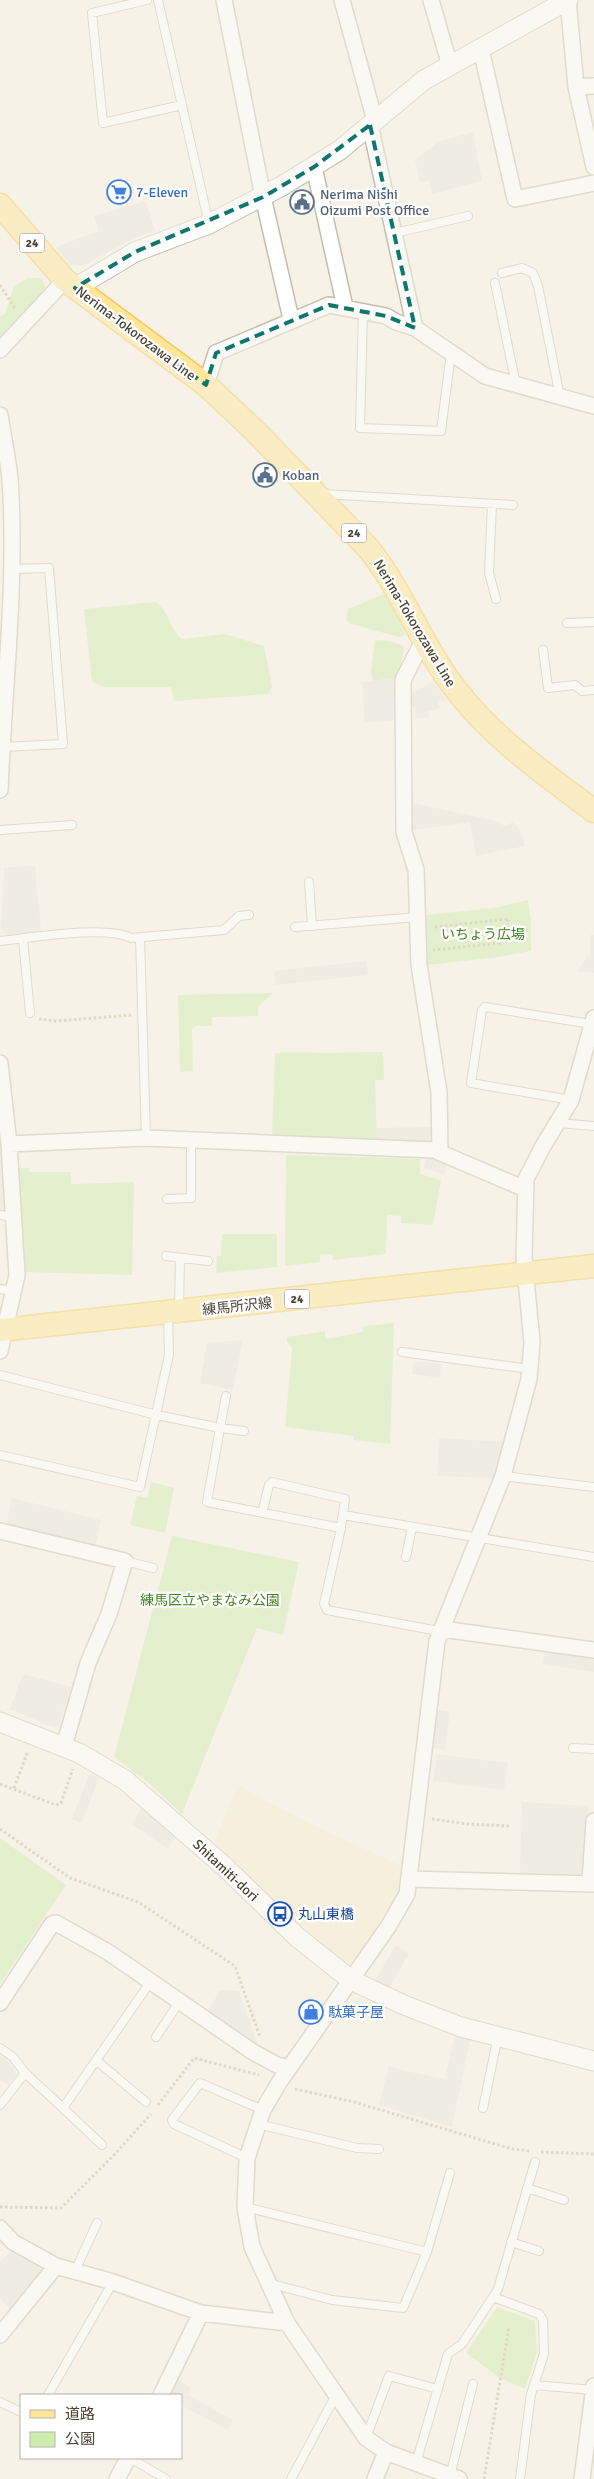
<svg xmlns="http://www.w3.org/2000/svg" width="594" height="2479" viewBox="0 0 594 2479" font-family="Signika,'Noto Sans JP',sans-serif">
<rect width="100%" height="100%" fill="#f6f2e8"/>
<path fill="#f9ead1" d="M237,1785L303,1820L401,1866L399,1890L356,1959L343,1963L308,1936L276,1907L214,1843Z"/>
<path fill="#ceeead" d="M28,278H41L46,287L0,339V317L5,314L14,286Z
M384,594L390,601L406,635L399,637L351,624L346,619L348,609Z
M156,602C171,615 168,626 182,639L225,634L264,646L272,687L268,694L174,701L171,687H104L92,682L84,609Z
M375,640L389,641L404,646L399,677L373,681L371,672Z
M528,900L531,920V951L498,957L428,965L426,915L494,908Z
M273,993L258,1007V1016L212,1017V1026H195L192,1029L193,1071L180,1072L178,995Z
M383,1052L384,1080H375L377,1142L272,1137L275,1053Z
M286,1155L420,1159V1174L441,1180L433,1225L401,1223V1216L387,1215L386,1254L333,1260L332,1254L320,1255V1262L285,1266Z
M15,1168H29V1172H71V1184L134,1182L132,1275L22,1272Z
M222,1234H277V1267L216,1273L217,1256H221Z
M394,1323L390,1444L354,1440V1436L285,1427L292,1349L287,1341V1337L325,1331V1339L363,1332L364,1326Z
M151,1482L174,1488L165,1533L130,1525L137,1496L148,1498Z
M172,1536L299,1562L283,1635L257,1628L182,1814L149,1783L114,1757Z
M0,1838L66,1885L0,1984Z
M497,2307L535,2321L537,2352L525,2389L500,2378L466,2353Z"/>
<path fill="#e7e4e0" d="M473,132L482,181L432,194L429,181L420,182L415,160L438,142Z
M146,201L155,231L126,242L83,266L71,265L56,247L99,231L94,216Z
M395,678L396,720L364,723L362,682Z
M433,682L447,700L438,702L440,708L428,711L429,717L415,719V707H410V694Z
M413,803L492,820L505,826L513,822L521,831L525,846L476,856L470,822L413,830Z
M35,865L41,932L7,935L1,928L4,868Z
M590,935H594V973L578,971L587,956H590Z
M366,961L368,975L275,985L274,971Z
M431,1127V1138L427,1142H377V1128Z
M4,1151L7,1208L4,1211L0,1210V1152Z
M426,1158H438L447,1162L444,1174L424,1168Z
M243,1340L233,1390L200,1383L207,1343Z
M414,1361L441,1364L440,1378L412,1374Z
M439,1438L506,1442L494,1478L437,1476Z
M12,1498L101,1520L95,1547L6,1525Z
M545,1649L591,1656L594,1660V1672L543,1664Z
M23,1674L72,1687L58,1726L53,1727L10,1709Z
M438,1710L450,1712L445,1750L433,1748Z
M437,1754L508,1763L504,1790L433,1781Z
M89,1774L99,1777L82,1823L72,1819Z
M522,1802L588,1806L585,1872L579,1878L520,1876Z
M142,1807L175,1838L168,1849L132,1824Z
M396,1945L409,1954L389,1988L375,1980Z
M221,1990L239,1991L257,2043L256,2045L207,2011Z
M455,2035L470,2040L452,2127L379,2105L389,2065L401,2070L445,2079Z
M0,2055L7,2060L17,2074L8,2085L0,2080Z
M14,2248L42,2266L43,2272L11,2310L0,2298V2262Z
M178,2380L191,2388L188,2395L233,2420L228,2430L181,2405V2395H170Z"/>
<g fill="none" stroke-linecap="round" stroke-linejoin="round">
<g stroke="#c5beac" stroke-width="10">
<path id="service" d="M147,0L92,13L103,123L182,105
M158,0L209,224
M395,233L468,216
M502,273L522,268L533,273L538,286L560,397
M495,283L516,385
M363,311L360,428L441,431L451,353
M323,494L513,505
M492,504L489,573L496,599
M567,623L594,622
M543,650L548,688L575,685L582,691L594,690
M2,747L63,744L49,568L11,569
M0,830L72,825
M309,882L312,926
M295,927L418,917
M140,938L146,1138
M23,939L30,1013
M0,941C32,938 104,925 131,938L224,930L239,916L249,915
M571,1100L471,1083L482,1010L485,1007L591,1024
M558,1123L594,1126
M167,1199L191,1198V1139
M0,1215L14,1217
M166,1256L208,1261
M0,1289L14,1291
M179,1310L180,1258
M402,1352L530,1369
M0,1375L157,1415L220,1428L207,1502L341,1528L324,1604L327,1610L433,1630L442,1629
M226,1396L220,1428L244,1431
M0,1455L140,1487L169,1355L168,1314
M503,1476L594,1487
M262,1513L269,1485L272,1482L345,1499L341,1528
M343,1515L594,1557
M406,1557L412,1527
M125,1561L153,1568
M573,1748L594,1749
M156,2037L180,2001
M0,2048L13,2057L25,2073L63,2108L151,1981
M97,2061L146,2102
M0,2105L25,2073
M63,2108L102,2145
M483,2108L498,2036
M258,2124L357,2148L379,2149
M247,2158L174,2124L172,2120L200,2083L263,2110
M527,2188L564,2200
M245,2207L427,2252
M511,2242L539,2251
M75,2271L97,2223
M268,2283L332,2300L403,2308L427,2252L450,2173
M493,2297L498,2289L535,2162
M534,2385L593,2390
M48,2395L113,2282
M0,2402L21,2412
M366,2438L389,2376L438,2389
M130,2458L166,2479
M416,2463L448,2354L462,2344L493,2297L539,2314L543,2320L544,2354L531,2394L520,2479
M450,2476L473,2384
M291,2479L336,2395"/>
</g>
<g stroke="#c5beac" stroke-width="18">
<path id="minor" d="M224,0L263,197L291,319
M342,0L375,121
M431,0L450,66
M568,0L576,87L594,167
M481,49L515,199L594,183
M576,87L594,86
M370,125L415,328
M314,167L345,307
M0,350L65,280
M206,385L216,353L329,305L386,316L396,322L415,328L485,376L594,406
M0,415C3,436 8,458 10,479C17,583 4,687 0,790
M424,639L403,680L404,832L416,870L419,965L439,1092L440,1151
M0,1063L9,1144L17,1275L0,1351
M9,1144L146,1138L434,1150L525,1189
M0,1531L125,1561L109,1614L88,1663L64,1746
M442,1629L594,1650
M409,1879L594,1884
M590,1883L594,1821
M0,2003L52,1924L56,1923L108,1952L253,2052L277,2065L289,2068
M0,2228L13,2242L56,2266L113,2282L201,2313L287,2323
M0,2335L56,2266
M161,2395L201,2313
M117,2479L128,2458
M375,2479L386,2452
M459,2479L386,2452L366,2438L287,2323L252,2247L245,2207L247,2158L263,2110L280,2081L388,1927L407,1894L437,1641L503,1476L529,1379L532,1342L524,1258L526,1179L543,1146L571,1100L594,1018
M582,2479L594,2386"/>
</g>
<g stroke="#c5beac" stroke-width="21">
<path id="tertiary" d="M75,288L135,252L209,224L282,186L340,150L424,80L568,0
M0,1722L79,1753L125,1780L225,1867L297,1937L351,1980L404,2005L461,2027L594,2061"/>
</g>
<g stroke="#f1ca5b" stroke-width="25">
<path id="primary" d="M0,205L65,280L206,385L256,432L369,549C404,593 422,647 457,691C495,740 545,774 594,811
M0,1330L594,1266"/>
</g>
<path stroke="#c6b899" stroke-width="3" stroke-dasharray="2.5 2.5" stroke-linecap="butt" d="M0,285L16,310
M433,950L500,943L509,919L434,927
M39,1019L56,1021L132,1015
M0,1784L56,1805L61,1803L73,1769
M14,1788L28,1751
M432,1819L467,1824L509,1826
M0,1829L70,1878L138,1902L235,1966L260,2037
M295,2089L354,2102L512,2149L530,2151
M158,2105L194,2058L259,2075
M541,2152L594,2154
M0,2207L61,2208L113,2156L151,2114
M484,2479L509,2327"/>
<use href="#service" stroke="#fff" stroke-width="8"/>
<use href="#minor" stroke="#fff" stroke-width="15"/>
<use href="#tertiary" stroke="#fff" stroke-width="19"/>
<use href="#primary" stroke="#ffe698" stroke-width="22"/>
</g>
<path d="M0 0H594V2479H0ZM370,125L415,328L386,316L329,305L216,353L206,385L75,288L135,252L263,197L314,167Z" fill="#f6f2e8" fill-opacity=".55" fill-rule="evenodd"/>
<path fill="none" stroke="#0f766e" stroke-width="4" stroke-dasharray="10 6" stroke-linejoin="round" d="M370,125L415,328L386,316L329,305L216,353L206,385L75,288L135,252L263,197L314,167Z"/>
<defs>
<g id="supermarket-ring" transform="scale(1.25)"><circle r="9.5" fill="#fff" stroke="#3f7fe0" stroke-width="1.5"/><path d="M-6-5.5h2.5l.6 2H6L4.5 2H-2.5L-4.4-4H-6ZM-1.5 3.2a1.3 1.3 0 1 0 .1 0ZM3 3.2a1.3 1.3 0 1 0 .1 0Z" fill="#3f7fe0"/></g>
<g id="civic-ring" transform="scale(1.25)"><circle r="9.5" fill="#fff" stroke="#5c6f8a" stroke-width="1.5"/><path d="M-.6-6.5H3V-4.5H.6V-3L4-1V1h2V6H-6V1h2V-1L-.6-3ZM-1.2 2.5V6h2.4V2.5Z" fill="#5c6f8a"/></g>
<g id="bus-ring" transform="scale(1.25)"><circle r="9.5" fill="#fff" stroke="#1a4fb4" stroke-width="1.5"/><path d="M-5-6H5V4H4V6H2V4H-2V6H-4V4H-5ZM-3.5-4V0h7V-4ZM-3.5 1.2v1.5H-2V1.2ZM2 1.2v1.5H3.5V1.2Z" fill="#1a4fb4"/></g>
<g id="shop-ring" transform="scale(1.25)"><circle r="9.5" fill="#fff" stroke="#3f7fe0" stroke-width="1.5"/><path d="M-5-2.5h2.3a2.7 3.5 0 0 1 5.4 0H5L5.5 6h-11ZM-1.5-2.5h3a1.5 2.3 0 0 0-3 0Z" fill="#3f7fe0"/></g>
</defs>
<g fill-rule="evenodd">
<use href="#supermarket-ring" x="119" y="192"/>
<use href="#civic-ring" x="302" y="202"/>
<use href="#civic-ring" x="265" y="475"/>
<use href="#bus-ring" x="280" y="1914"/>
<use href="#shop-ring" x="311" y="2012"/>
</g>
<g text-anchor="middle" stroke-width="4.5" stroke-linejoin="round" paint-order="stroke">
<g fill="#fff" stroke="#807b72" stroke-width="1">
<rect x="19.5" y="233.5" width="25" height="19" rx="4"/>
<rect x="341.5" y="523.5" width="25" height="19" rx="4"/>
<rect x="284.5" y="1289.5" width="25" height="19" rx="4"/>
</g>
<g font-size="12" font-weight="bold" fill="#4a4336">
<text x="32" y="247">24</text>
<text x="354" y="537">24</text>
<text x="297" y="1303">24</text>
</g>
<g font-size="14" fill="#366cbe" stroke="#fff" text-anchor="start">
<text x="136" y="197">7-Eleven</text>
<text x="328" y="2017">駄菓子屋</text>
</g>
<g font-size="14" fill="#4e5e75" stroke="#fff" text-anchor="start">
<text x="320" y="199">Nerima Nishi<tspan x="320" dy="16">Oizumi Post Office</tspan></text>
<text x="282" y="480">Koban</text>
</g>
<g font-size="14" fill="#4a4336" stroke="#fff">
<text transform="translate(136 333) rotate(37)" y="5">Nerima-Tokorozawa Line</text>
<text transform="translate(415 623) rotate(59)" y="5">Nerima-Tokorozawa Line</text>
<text transform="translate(237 1306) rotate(-6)" y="5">練馬所沢線</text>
<text transform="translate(226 1870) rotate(43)" y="5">Shitamiti-dori</text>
</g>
<g font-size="14" fill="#428321" stroke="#fff">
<text x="483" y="939">いちょう広場</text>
<text x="210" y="1605">練馬区立やまなみ公園</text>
</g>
<g font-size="14" fill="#164399" stroke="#fff" text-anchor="start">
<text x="298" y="1919">丸山東橋</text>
</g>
</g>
<rect x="20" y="2394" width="162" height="65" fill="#ffffff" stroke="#b7b4af"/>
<rect x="30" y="2410" width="25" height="8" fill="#ffe698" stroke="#b7b4af"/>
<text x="65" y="2419" font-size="15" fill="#4a4336">道路</text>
<rect x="30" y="2432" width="25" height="15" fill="#ceeead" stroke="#b7b4af"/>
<text x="65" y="2444" font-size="15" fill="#4a4336">公園</text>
</svg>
